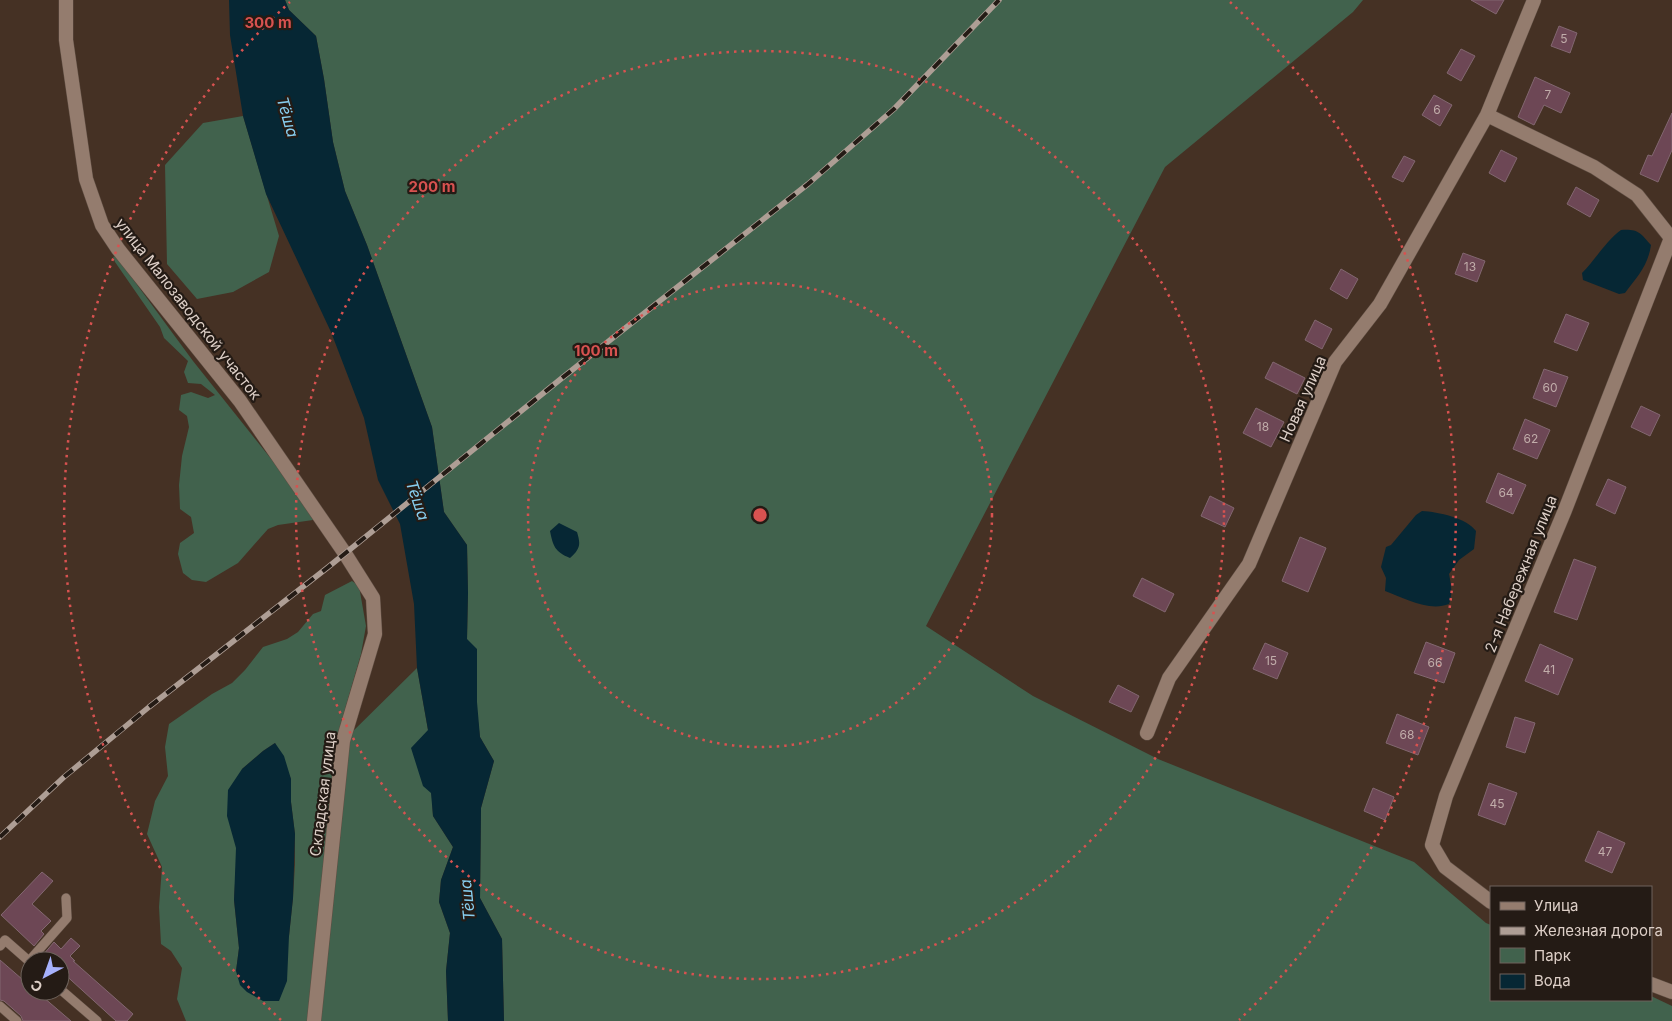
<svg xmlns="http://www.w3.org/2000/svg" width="1672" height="1021" viewBox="0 0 1672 1021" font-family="Inter,sans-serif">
<rect width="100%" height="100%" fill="#453124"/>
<path fill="#41624d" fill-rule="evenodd" d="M285,0H1363L1353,12L1165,167L926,626L1033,696L1158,759L1414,862L1486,923L1491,925V1000H1651V996L1672,1006V1021H504L502,939L480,898L481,808L494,761L480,737L467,639L468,593L467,545L444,512L432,427L367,245L345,191L333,142L324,79L316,36L289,10Z
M243,116L279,236L269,272L233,292L197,299L167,264L165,165L203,123Z
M116,256L193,361L272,460L312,514L313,520L278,525L268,529L238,563L206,582L192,580L183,573L178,554L180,543L194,533L191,517L180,509L179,485L182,456L189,427L187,416L179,410L181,395L191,392L208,398L215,395L201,384L188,383L184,372L188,361L164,338L160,327L115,262L113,257Z
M352,581L359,586L366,626L361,654L341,723L333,766L310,1021H186L177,999L182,968L171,951L161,944L159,907L162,867L147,834L155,801L168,776L165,747L169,724L212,694L232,683L245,670L263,647L287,639L298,632L313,614L321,611L325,595ZM275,743L291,779V802L295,834V864L293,898L289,936L236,971L239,948L234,900L242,769L263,751Z
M417,668L428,730L433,816L453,847L441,880L439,902L450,933L446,971L448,1021H314L343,741Z"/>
<path fill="#062734" d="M229,0H285L289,10L316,36L324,79L333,142L345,191L367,245L432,427L444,512L467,545L468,593L467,639L477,649V702L480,737L494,761L481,808L480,898L502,939L504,1021H448L446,971L450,933L439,902L441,880L453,847L433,816L431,793L423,786L411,748L428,730L417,668L414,604L400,524L378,480L364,418L331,332L266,194L243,116L230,35Z
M1621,230C1639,229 1640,233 1651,245C1648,266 1637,277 1625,293L1619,294L1583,280L1582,273C1596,259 1605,242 1621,230Z
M1422,511C1438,512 1467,518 1476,531L1474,549L1459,560L1449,574C1451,584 1453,594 1449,604C1429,612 1404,598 1385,591L1386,578L1381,567L1386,547L1391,545L1416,515Z
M559,523L577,532C581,545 580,549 570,558C555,552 553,546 550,531Z
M275,743L284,756L291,779V802L295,834L293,898L289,936L287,981L279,1001H263L247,992L240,985L236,971L239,948L234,900L236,848L227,816L228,790L242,769L263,751Z"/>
<path fill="#6d4755" stroke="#826770" d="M1471,0H1504L1496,14Z
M1559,26L1577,33L1570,53L1551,46Z
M1461,49L1475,56L1461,81L1447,73Z
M1535,77L1570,93L1561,113L1544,105L1534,125L1518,117Z
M1434,95L1452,105L1440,126L1422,115Z
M1672,113V150L1658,182L1640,174L1648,155L1652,156Z
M1501,150L1517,158L1505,182L1489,173Z
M1404,156L1415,161L1403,182L1392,177Z
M1576,187L1599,200L1590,217L1567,204Z
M1463,253L1485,261L1477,282L1455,274Z
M1341,269L1358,279L1347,299L1330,289Z
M1566,314L1589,323L1577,351L1554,342Z
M1315,320L1332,329L1322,349L1305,340Z
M1273,362L1305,378L1297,394L1265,378Z
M1544,369L1568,377L1556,407L1533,398Z
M1641,406L1660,415L1650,436L1631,427Z
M1256,408L1284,422L1271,447L1243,433Z
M1525,419L1550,430L1537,459L1513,449Z
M1498,473L1526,485L1513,514L1486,502Z
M1608,479L1626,487L1615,514L1596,505Z
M1210,496L1234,508L1225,527L1201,516Z
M1300,537L1326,548L1308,592L1282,581Z
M1574,559L1596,567L1577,620L1554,612Z
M1142,578L1174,594L1165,612L1133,596Z
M1426,642L1455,653L1444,683L1414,673Z
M1265,643L1288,653L1277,679L1253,669Z
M1540,644L1573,659L1558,695L1525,681Z
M1118,685L1139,696L1131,712L1109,702Z
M1397,714L1429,727L1418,755L1386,743Z
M1515,717L1535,723L1525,753L1506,747Z
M1489,783L1517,793L1505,825L1478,815Z
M1373,788L1394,797L1385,820L1364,811Z
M1598,831L1625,843L1612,873L1585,861Z
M42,872L53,881L32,904L51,921L41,931L44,934L34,946L1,915Z
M71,938L80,946L70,956L75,961H73L133,1014L127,1021H116L60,970V961H50L43,955L54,942L61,949Z
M0,960L30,986V991H36L71,1021H23L21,1016L4,1001L0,1000Z"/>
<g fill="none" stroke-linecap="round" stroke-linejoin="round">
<g stroke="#604f44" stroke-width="10">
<path id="service" d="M0,946L5,940L30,962
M29,961L67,918L66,898
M60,989L97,1021
M0,1006L17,1021"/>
</g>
<g stroke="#604f44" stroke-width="15">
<path id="minor" d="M1487,115L1594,167L1637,195L1671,238
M1147,733L1169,678L1249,564L1335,362L1380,304L1487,115L1534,0
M1491,902L1445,867L1432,845L1446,796L1565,510L1671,238
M1651,984L1672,992"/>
</g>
<g stroke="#604f44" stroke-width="15">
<path id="tertiary" d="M66,0V40L86,179L102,225L118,249L240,401L344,552L373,598L375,634L343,741L314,1021"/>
</g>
<use href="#service" stroke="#947c6e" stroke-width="9"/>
<use href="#minor" stroke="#947c6e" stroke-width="14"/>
<use href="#tertiary" stroke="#947c6e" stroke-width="14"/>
<g stroke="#ae9e95" stroke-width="5.5">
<path id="rail" d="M0,837L64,777L149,707L327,568L562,378L808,184L894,109L999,0"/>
</g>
<use href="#rail" stroke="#241b15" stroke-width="4" stroke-dasharray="11" stroke-linecap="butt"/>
</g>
<g fill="none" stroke="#d85250" stroke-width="2.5" stroke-dasharray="2.5 5">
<circle cx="760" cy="515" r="232"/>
<circle cx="760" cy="515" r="464"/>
<path d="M281 1020A696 696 0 0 1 290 2M1230 2A696 696 0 0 1 1239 1020"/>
</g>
<g text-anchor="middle" stroke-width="4.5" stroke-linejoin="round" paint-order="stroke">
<g font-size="12" fill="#c1adaa">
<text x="1564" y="43">5</text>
<text x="1548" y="99">7</text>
<text x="1437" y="114">6</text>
<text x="1470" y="271">13</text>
<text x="1550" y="392">60</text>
<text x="1263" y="431">18</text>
<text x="1531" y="443">62</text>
<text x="1506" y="497">64</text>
<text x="1271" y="665">15</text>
<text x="1435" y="667">66</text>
<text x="1549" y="674">41</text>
<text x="1407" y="739">68</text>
<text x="1497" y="808">45</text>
<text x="1605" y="856">47</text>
</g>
<g font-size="15" fill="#ddcfc7" stroke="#241b15">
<text transform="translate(188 309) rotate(52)" y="5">улица Малозаводской участок</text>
<text transform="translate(1303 399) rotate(-66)" y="5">Новая улица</text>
<text transform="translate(1521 574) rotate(-68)" y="5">2-я Набережная улица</text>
<text transform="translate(323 794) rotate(-83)" y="5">Складская улица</text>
</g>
<g font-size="16" font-style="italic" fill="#87ceef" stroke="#241b15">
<text transform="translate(288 117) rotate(74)" y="6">Тёша</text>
<text transform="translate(418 500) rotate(71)" y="6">Тёша</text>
<text transform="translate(467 900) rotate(-96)" y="6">Тёша</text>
</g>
</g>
<circle cx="760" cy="515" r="8" fill="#d85250" stroke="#241b15" stroke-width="2.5"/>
<g font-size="15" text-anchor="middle" font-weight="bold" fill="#d85250" stroke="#241b15" stroke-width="4.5" stroke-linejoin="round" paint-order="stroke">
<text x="268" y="28">300 m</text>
<text x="432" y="192">200 m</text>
<text x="596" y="356">100 m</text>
</g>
<rect x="1490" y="886" width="162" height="115" fill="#241b15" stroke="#6e635c"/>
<rect x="1500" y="902" width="25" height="8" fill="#947c6e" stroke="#6e635c"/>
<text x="1534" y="911" font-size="15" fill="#ddcfc7">Улица</text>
<rect x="1500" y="927" width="25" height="8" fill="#ae9e95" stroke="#6e635c"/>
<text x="1534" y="936" font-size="15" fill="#ddcfc7">Железная дорога</text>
<rect x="1500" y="948" width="25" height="15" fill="#41624d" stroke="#6e635c"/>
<text x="1534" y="961" font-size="15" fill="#ddcfc7">Парк</text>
<rect x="1500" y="974" width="25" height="15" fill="#062734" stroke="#6e635c"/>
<text x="1534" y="986" font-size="15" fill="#ddcfc7">Вода</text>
<g transform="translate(45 976) rotate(221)"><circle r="24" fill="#241b15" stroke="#6e635c"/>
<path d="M0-4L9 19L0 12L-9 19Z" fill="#a6b1fc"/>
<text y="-8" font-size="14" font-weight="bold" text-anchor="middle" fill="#ddcfc7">С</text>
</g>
</svg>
